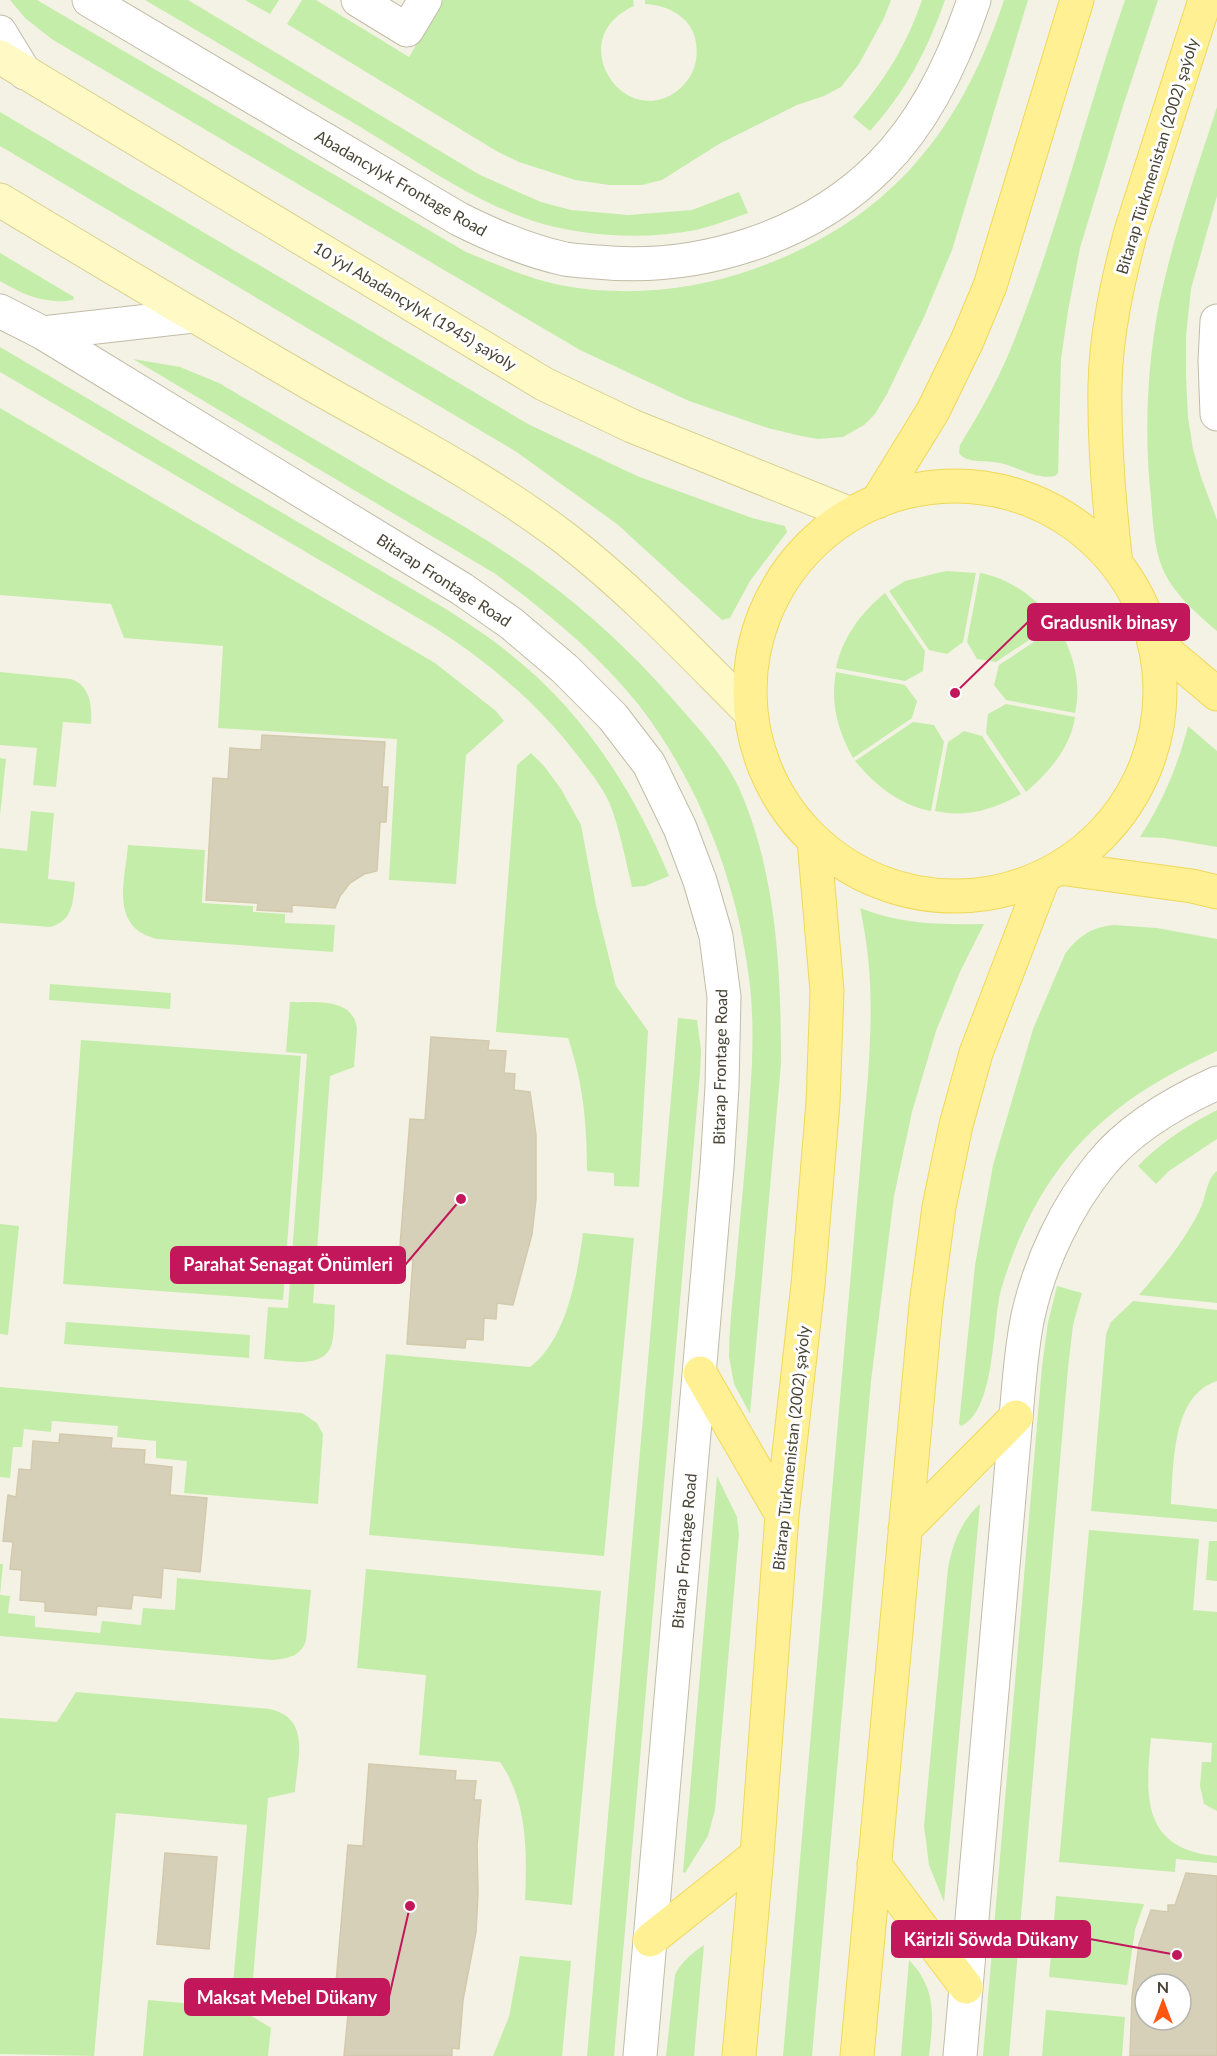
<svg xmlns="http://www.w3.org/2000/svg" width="1217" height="2056" viewBox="0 0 1217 2056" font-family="Lato,sans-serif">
<rect width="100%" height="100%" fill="#f4f2e5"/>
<path fill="#c5edaa" d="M10,0H37L466,252C498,265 531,280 565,286C627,297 695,290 754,269C888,221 960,133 1004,0H1028L952,250L924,317L887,394L875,414L864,425L843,437L818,439L801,436L768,428L689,401L580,350L53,40L25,18Z
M145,0H188L480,175L541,202L571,210L628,215L692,210L739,192L748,213C731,219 713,226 696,230C644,240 584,237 533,221C470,200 414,159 357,125C287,84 216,42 145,0Z
M245,0H279L270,14Z
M302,0H316L409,57L443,0H633L634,6C562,38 623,131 677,91C687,83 694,73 696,60C701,26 678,6 645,4V0H891L884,18L859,64L841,87L824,96L797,105L719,144L662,180L642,185H609L575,180L519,162L498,152L287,24Z
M922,0H945C927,51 906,91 870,131L853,117C885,80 906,46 922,0Z
M1125,0H1158L1123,106L1080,248L1068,311L1061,359L1058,473L1055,476C1037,480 1018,467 1000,463C988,460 966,464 959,453L960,445C979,414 997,382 1011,348C1057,235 1085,115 1125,0Z
M1217,107V196L1191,289L1186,336V377L1188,417L1193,449L1201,477L1217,520V631C1198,615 1177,597 1165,574C1154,552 1153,523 1151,499C1144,435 1147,366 1159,304C1173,237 1196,172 1217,107Z
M0,112L528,424L637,476L752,518L785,526L787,532L750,581L730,618L722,620L617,524L515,451L0,146Z
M0,253L74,297L73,300C46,305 22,294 0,281Z
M0,347L446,609C467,623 490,637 510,654C583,711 634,791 669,876L645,886L632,887C625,859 620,829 609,802C602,787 591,773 581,760C541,706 491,664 435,628L0,372Z
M133,359L180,367L219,383C277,417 334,451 392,485C430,507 469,528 506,553C570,595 628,647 677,704C700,730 724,756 739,788C777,874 781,971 781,1064L750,1414L734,1384L729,1357C729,1330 732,1303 735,1276C740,1216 747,1155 750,1095C753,1057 754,1016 749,978C737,881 698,781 638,704C597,653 547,612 494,573Z
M0,408L435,663L496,711L504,721L466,755L456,884L389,880L397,739L218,728L223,646L124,638L111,604L0,595Z
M946,571L976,573L963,642L947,654L929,650L889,591L905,581Z
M980,573C1012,579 1035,598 1056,622L996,662L977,659L967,642Z
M885,593L925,651L923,671L905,681L836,668C843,636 861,613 885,593Z
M1058,626C1073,653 1082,682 1075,713L1006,700L994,685L999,665Z
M0,672L71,679C91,686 92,707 91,724L63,722L56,787L33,785L37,748L0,745Z
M836,672L905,685L917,701L912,718L853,758C838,731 830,703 836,672Z
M1006,704L1075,717C1070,749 1049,772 1026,792L986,733L988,714Z
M913,722L934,725L944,742L931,811C899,805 875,785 855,761Z
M1188,726L1217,751V847L1164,838L1140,837C1162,803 1178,766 1188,726Z
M964,731L982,736L1021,794C995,809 966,818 935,811L948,742Z
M531,753L544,766L561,789L581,825L596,905L616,986L648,1031L639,1187L614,1186V1173L587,1171C587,1124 583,1082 568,1038L496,1032L517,765Z
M0,758L6,759L0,816Z
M31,811L54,813L48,879L75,882C73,902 73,921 50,927L0,923V848L27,851Z
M128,845L205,850L202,903L253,906V912L285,914V923L335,925L333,952L157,939C109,927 125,882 128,845Z
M860,908C900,924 941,925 984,924L959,974L936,1031L912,1112L894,1196L871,1381L812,2056H783L868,1076C872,1016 873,967 860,908Z
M1114,925L1157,928L1217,939V1051C1141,1086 1081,1126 1038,1201C1022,1229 1010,1259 1001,1290C992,1323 996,1411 961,1426L959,1424L975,1265L993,1165L1033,1029L1065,954C1078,936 1092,927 1114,925Z
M50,984L171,993L170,1009L49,1000Z
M290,1002C314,1003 354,997 357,1029L354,1067L330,1076L313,1303L335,1305C334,1317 335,1331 332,1343C325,1371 285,1360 264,1359L268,1307L288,1308L307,1054L286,1052Z
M678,1018L697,1020L701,1050L700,1073L614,2056H587Z
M81,1040L301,1056L283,1300L63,1284Z
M1217,1110V1139L1169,1171L1156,1184L1138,1166C1161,1142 1188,1125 1217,1110Z
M1217,1171V1303L1139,1295C1162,1268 1188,1237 1202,1205C1206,1194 1208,1177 1217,1171Z
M0,1224L19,1226L8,1335L0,1334Z
M583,1233L634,1238L604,1556L369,1535L386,1354L530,1367C567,1339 577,1276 583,1233Z
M1057,1286L1082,1293L1073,1325L1068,1368L1009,2056H983L1042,1366L1048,1322Z
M1133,1301L1217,1310V1381C1171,1396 1174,1465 1171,1504L1217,1509V1522L1091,1511L1106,1334L1111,1322Z
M66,1322L250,1335L249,1358L64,1344Z
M0,1387L302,1413L317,1423L323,1434L318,1504L184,1493L187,1461L156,1458V1441L117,1437L118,1426L52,1421L51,1432L24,1429L22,1447H13L10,1478L0,1477Z
M717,1476L737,1517L739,1534L715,1810L708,1836L685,1873L683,1872Z
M980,1504L944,1902L929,1865L924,1826L948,1568C953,1543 961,1521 980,1504Z
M1089,1530L1199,1539L1193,1610L1217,1612V1811L1204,1804L1200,1786L1202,1762H1211L1212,1743L1151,1738C1145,1797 1142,1849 1217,1856V1863L1176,1859L1175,1872L1059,1862Z
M1209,1541H1217V1581L1206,1580Z
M0,1564H3L0,1595L10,1596L8,1613L35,1616V1627L100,1633L102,1621L141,1625L143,1608L175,1610L177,1578L311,1590L306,1640C302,1656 287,1659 272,1660L0,1636Z
M366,1569L601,1591L572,1905L525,1900C527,1854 528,1802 500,1762L419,1755L426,1675L357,1668Z
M76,1692L270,1709C312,1719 297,1759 295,1792L268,1798L250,2015L271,2028L268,2056H143L148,2000L231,2007L247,1825L116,1813L94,2056L0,2054V1718L57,1722Z
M1056,1896L1144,1904L1135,1930L1127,1985L1049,1977Z
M704,1945L694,2056H666L675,1975C681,1962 691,1954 704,1945Z
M520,1956L571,1961L562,2056H493L509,2017Z
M909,1960C938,1990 933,2018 929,2056H901Z
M1046,2010L1125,2017L1122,2056H1042Z"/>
<path fill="#d7d0b9" stroke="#d3c9ac" stroke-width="1.5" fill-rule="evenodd" d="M262,735L385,742L382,787H388L386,822H380L377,871L364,874L350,883L340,896L335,908L292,905V912L257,910L258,903L206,900L213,778L228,779L230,748L261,750Z
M431,1037L489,1041L488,1050L506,1051L504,1073L515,1074L514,1090L530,1092L536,1135V1199L532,1234L513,1305L497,1303L496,1319L484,1318L483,1340L466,1339L465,1348L407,1344L413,1260L399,1259L410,1119L425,1120Z
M60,1434L112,1438L111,1448L145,1450L144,1464L172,1467L170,1495L207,1498L200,1572L163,1568L161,1598L133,1595L131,1609L97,1606L96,1615L45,1611V1602L20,1600L22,1570L10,1569L13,1542L3,1541L8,1495L16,1497L19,1469L31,1470L33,1441L59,1443Z
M369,1764L456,1771L455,1780L476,1781L474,1800H481L477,1845L478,1893L476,1932L463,2000L459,2049L452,2048V2056H344L351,1984L336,1983L348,1845L363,1846Z
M165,1853L217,1857L209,1949L157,1944Z
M1186,1873L1217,1876V2056H1130L1132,1996L1139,1944L1151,1910L1168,1912V1905H1175ZM1145,1984H1181V2020H1145Z"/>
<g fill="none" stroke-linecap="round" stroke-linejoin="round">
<g stroke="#c1bca7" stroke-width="35">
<path id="street" d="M89,0L459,219C493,236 528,251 565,259C576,261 587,261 597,262C698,272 809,238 881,165C926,120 954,60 974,0
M358,0L407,30L425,0
M0,32L25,73
M0,311L43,333L462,589L512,624L565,669L613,717L649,764L680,828L700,881L716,936L724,997L722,1086L717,1167L640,2056
M1217,321L1215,361L1217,414
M43,333L193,316
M960,2056L1016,1417C1019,1383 1021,1349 1028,1316C1040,1262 1066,1207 1101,1164C1130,1128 1175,1102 1217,1083"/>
</g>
<g stroke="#d9d190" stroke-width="35">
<path id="secondary" d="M0,57L544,384L632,426L851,514
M0,200C106,264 213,327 320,389C403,436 490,481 566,539C633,591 691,653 750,712"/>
</g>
<g stroke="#f0d858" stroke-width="35">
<path id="primary" d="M750 691a205 205 0 1 1 410 0a205 205 0 1 1-410 0Z
M877,502L933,411L967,341L990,286L1077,0
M1116,564C1109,504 1104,445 1105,385C1106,333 1118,280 1131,231L1205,0
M1155,642L1217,694
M1059,868L1192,886L1217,892
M700,1373L782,1515
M905,1529L1016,1417
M874,1864L966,1987
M650,1940L757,1855
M739,2056L757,1855L782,1515L808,1285L823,1102L827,991L814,840
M857,2056L926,1305L939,1207L956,1125L976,1053L1044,876"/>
</g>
<use href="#street" stroke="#fff" stroke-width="33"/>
<use href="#secondary" stroke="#fff9c5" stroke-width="33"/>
<use href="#primary" stroke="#fff094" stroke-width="33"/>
</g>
<g text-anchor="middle" stroke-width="6" stroke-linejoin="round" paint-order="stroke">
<g font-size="16" fill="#484334" stroke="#fff">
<text transform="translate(1157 156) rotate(-73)" y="6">Bitarap Türkmenistan (2002) şaýoly</text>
<text transform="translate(401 183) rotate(30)" y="6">Abadancylyk Frontage Road</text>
<text transform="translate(415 306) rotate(31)" y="6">10 ýyl Abadançylyk (1945) şaýoly</text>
<text transform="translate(444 580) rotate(33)" y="6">Bitarap Frontage Road</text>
<text transform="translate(720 1067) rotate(-89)" y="6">Bitarap Frontage Road</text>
<text transform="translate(791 1448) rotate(-84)" y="6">Bitarap Türkmenistan (2002) şaýoly</text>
<text transform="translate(684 1551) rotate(-85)" y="6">Bitarap Frontage Road</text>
</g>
</g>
<path fill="none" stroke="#c2185b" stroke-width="2" d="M955 693L1028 622M461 1199L405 1265M1177 1955L1090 1939M410 1906L389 1997"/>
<g fill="#c2185b" stroke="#fff" stroke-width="2">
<circle cx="955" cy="693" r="6"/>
<circle cx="461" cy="1199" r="6"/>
<circle cx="1177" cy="1955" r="6"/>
<circle cx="410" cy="1906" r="6"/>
</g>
<g fill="#c2185b" stroke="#c2185b" stroke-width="2">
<rect x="1028" y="604" width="161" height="36" rx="6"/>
<rect x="171" y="1247" width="234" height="36" rx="6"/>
<rect x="892" y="1921" width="198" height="36" rx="6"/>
<rect x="185" y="1979" width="204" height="36" rx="6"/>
</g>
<g font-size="18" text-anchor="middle" font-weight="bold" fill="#fff">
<text x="1109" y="629">Gradusnik binasy</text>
<text x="288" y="1271">Parahat Senagat Önümleri</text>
<text x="991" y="1946">Kärizli Söwda Dükany</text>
<text x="287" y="2004">Maksat Mebel Dükany</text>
</g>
<g transform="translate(1163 2002)"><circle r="28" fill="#ffffff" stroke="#b6b4ae" stroke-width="1.5"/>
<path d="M0-4.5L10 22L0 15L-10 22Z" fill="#ff5712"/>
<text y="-9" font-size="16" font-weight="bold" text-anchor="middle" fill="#484334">N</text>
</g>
</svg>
